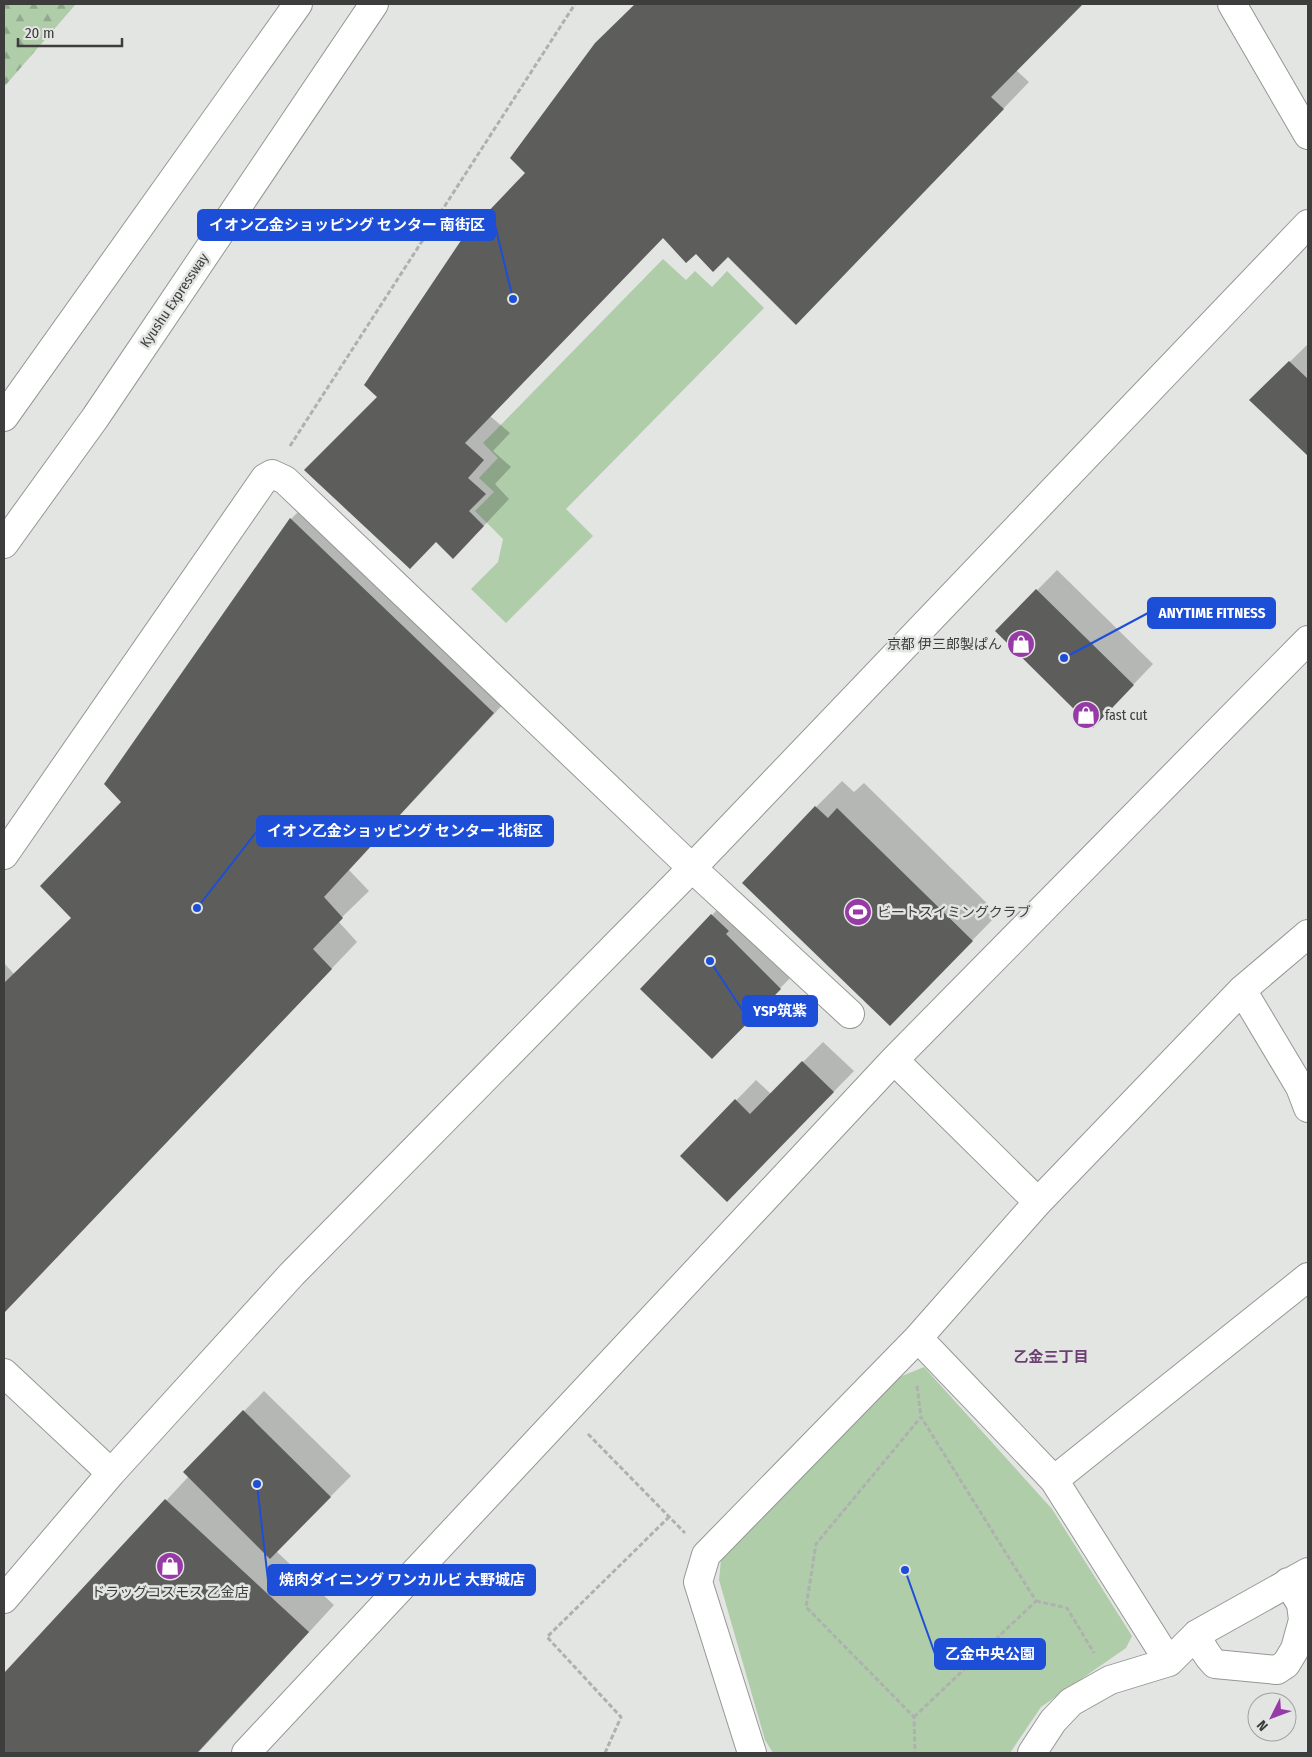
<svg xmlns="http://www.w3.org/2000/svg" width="1312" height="1757" viewBox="0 0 1312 1757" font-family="'Fira Sans Condensed','Noto Sans JP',sans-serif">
<defs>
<pattern id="forest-firs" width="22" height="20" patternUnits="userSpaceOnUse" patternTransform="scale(1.25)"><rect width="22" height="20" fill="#b0cdaa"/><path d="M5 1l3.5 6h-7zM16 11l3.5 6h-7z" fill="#90a88c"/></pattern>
</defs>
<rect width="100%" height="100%" fill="#e3e5e3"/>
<path fill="url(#forest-firs)" d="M4,4H76L4,87Z"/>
<path fill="#b0cdaa" d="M663,259L686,280L695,271L712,287L727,271L764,308L566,509L593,536L506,623L471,589L498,562L503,539L475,511L494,492L479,478L498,458L483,443Z
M924,1367L1052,1509L1132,1636L1126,1648L1041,1707L1010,1753H773L765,1740L719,1580L721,1560L897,1378Z"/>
<path fill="#0003" d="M637,4H1082L1016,70L1029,82L822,297L728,255L696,252L664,237L490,416L510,433L493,451L511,467L495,484L509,499L479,531L378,396L527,173L596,44Z
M1308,344V455L1251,400Z
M317,493L520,686L349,870L369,891L338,921L357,942L4,1312V963L14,974L72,918L123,802L291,519Z
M1057,570L1153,664L1113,706L997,631Z
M842,781L854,792L864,783L998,914L916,998L816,807Z
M732,895L800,968L712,1057V915Z
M823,1042L854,1071L747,1180L682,1156L756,1080L771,1094Z
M264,1391L351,1476L276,1551L334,1605L198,1753H4V1675L189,1476L184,1472Z"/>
<path fill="#5d5e5c" d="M635,4H1083L991,97L1004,109L796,325L728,257L713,272L696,254L686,263L663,238L465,443L484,460L468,478L486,494L469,511L484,526L453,559L436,542L410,569L304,470L377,397L364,385L462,239L525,173L510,158L595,43Z
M1289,361L1308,379V456L1249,400Z
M290,518L494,713L324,897L343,918L313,949L332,969L4,1313V983L71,918L40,886L121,802L104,784Z
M1036,589L1134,685L1093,728L995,631Z
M815,806L828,818L837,808L973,941L890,1026L742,883Z
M711,914L729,931L726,934L781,989L712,1059L640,989Z
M802,1061L834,1092L727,1202L680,1156L735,1099L750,1114Z
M243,1410L331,1497L270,1559L183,1472Z
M165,1499L309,1632L197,1753H4V1673Z"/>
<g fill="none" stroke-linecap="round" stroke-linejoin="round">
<g stroke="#959795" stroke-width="30">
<path id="minor" d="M1232,4L1308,135
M4,855L265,478L272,474L285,480L692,868L850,1014
M1242,990L1300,1087L1308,1108
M894,1060L1038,1202
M918,1338L1054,1480L1169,1662
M4,1373L111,1473
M1054,1480L1308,1277
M4,1599L111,1473L292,1274L692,868L1308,224
M1197,1634C1201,1646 1206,1655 1215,1664L1277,1670L1286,1664L1295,1649L1303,1620L1301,1604L1288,1582
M246,1753L894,1060L1308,640
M752,1753L698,1582L706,1555L918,1338L1038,1202L1242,990L1308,934
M1032,1753L1053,1721L1071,1702L1110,1680L1169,1662L1197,1634L1308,1572"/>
</g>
<g stroke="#959795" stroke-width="30">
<path id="highway" d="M4,417L298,4
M4,544L95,418L374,4"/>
</g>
<path stroke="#afb1af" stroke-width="3" stroke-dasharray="5 2.5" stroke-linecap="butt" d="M290,446L575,4
M917,1386L921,1417
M588,1434L685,1533
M1036,1601L1067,1608L1094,1653
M914,1717L1036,1601L921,1417L816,1544L806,1607L914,1717L915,1753
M605,1753L621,1717L547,1637L669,1517"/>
<use href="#minor" stroke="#fff" stroke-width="28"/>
<use href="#highway" stroke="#fff" stroke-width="28"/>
</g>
<defs>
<g id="shop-disc" transform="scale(1.4375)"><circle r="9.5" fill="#963ba6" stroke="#e3e5e3"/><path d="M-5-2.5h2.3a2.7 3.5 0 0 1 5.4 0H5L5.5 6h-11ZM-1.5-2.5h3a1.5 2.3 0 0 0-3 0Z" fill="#fff"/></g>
<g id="stadium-disc" transform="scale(1.4375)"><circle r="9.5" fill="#963ba6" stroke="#e3e5e3"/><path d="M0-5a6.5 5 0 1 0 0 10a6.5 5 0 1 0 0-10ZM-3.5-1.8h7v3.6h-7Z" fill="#fff"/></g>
</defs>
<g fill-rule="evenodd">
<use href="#shop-disc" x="1021" y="644"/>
<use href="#shop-disc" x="1086" y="715"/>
<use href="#stadium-disc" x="858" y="912"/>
<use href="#shop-disc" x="170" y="1566"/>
</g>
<g text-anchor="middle" stroke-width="5" stroke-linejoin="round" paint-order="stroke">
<g font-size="14" fill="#3c3d3c" stroke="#e3e5e3">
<text transform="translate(174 300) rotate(-56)" y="5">Kyushu Expressway</text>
</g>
<g font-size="14" fill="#3c3d3c" stroke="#e3e5e3" text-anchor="start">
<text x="1002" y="649" text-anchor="end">京都 伊三郎製ぱん</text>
<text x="1105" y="720">fast cut</text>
<text x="877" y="917">ビートスイミングクラブ</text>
<text x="170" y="1597" text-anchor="middle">ドラッグコスモス 乙金店</text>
</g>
<g font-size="15" font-weight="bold" fill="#6c3f74" stroke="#e3e5e3">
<text x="1051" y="1362">乙金三丁目</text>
</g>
</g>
<path fill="none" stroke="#1d4ed8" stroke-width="2" d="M513 299L495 225M1064 658L1148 613M197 908L257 831M710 961L743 1011M257 1484L268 1580M905 1570L935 1654"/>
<g fill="#1d4ed8" stroke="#e3e5e3" stroke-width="2">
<circle cx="513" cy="299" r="5"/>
<circle cx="1064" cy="658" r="5"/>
<circle cx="197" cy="908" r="5"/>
<circle cx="710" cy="961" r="5"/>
<circle cx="257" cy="1484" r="5"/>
<circle cx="905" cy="1570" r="5"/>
</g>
<g fill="#1d4ed8" stroke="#1d4ed8" stroke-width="2">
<rect x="198" y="210" width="297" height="30" rx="5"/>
<rect x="1148" y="598" width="127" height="30" rx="5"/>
<rect x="257" y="816" width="296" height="30" rx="5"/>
<rect x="743" y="996" width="74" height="30" rx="5"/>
<rect x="268" y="1565" width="267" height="30" rx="5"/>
<rect x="935" y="1639" width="110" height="30" rx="5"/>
</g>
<g font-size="15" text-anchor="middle" font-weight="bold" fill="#fff">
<text x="347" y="230">イオン乙金ショッピング センター 南街区</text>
<text x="1212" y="618">ANYTIME FITNESS</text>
<text x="405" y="836">イオン乙金ショッピング センター 北街区</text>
<text x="780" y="1016">YSP筑紫</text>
<text x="402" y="1585">焼肉ダイニング ワンカルビ 大野城店</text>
<text x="990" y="1659">乙金中央公園</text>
</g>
<rect width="1312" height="1757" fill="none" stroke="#3c3d3c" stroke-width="10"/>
<g transform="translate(1272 1717) rotate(228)"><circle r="24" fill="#e3e5e3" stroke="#a0a2a0"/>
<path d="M0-4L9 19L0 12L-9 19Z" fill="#963ba6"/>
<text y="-8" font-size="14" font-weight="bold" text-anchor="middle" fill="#3c3d3c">N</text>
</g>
<path d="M18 38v8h104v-8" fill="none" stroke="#3c3d3c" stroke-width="2.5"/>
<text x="25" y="38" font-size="15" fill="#3c3d3c" stroke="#e3e5e3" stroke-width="4" paint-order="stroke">20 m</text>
</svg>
